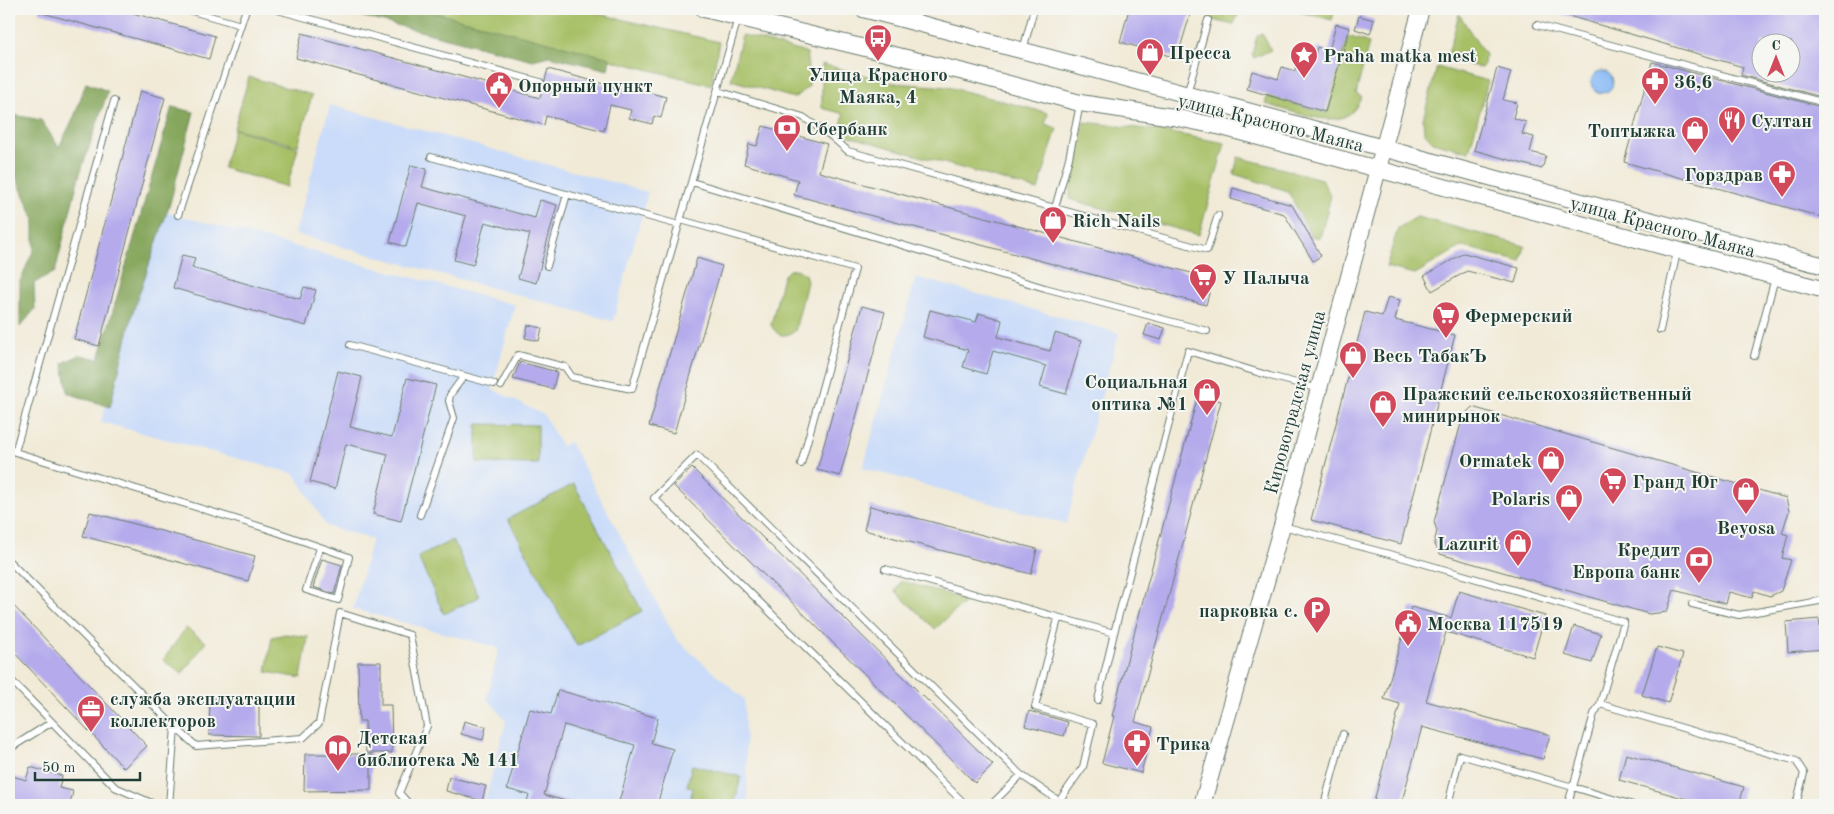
<svg xmlns="http://www.w3.org/2000/svg" width="1834" height="814" viewBox="0 0 1834 814" font-family="'Old Standard TT',serif">
<rect width="100%" height="100%" fill="#f6f6f2"/>
<filter id="ink" filterUnits="userSpaceOnUse"><feTurbulence type="fractalNoise" baseFrequency=".02" numOctaves="2"/><feDisplacementMap in="SourceGraphic" scale="10" xChannelSelector="R" yChannelSelector="G"/><feConvolveMatrix kernelMatrix="1 2 1 2 8 2 1 2 1" color-interpolation-filters="sRGB"/></filter>
<filter id="wash" filterUnits="userSpaceOnUse"><feTurbulence type="fractalNoise" baseFrequency=".0096" numOctaves="4" result="noise"/><feDisplacementMap in="SourceGraphic" scale="20" xChannelSelector="R" yChannelSelector="G"/><feGaussianBlur stdDeviation="1.12" result="paint"/><feColorMatrix in="noise" values="0 0 0 0 0 0 0 0 0 0 0 0 0 0 0 0 0 1.4 0 .05"/><feComposite in="paint" operator="in"/></filter>
<g filter="url(#wash)">
<rect width="100%" height="100%" fill="#f1ead7"/>
<path fill="#cadcf9" d="M330,105L648,192L613,321L295,234Z
M158,210L515,305L492,389L544,415L561,446L570,442L677,640L744,699L748,805H484L506,721L487,698L499,648L353,609L372,539L326,526L295,474L101,422Z
M916,277L1119,333L1066,524L863,468Z
M1526,799L1569,800L1583,805H1509Z"/>
<path fill="#a7c066" stroke="#637e4d" d="M405,9H578L719,42L711,85Z
M1212,9H1241L1233,25L1209,19Z
M1289,9H1335L1332,20Z
M1459,14L1485,55L1484,64L1481,68L1447,58Z
M1262,33L1271,50L1254,58L1252,54L1257,36Z
M742,35L807,53L809,86L794,98L731,80Z
M1348,36L1369,43L1356,94L1362,97C1358,103 1355,111 1348,115C1328,127 1287,109 1265,104L1267,96L1327,113Z
M822,64L894,83L948,87L1048,113L1045,124L1057,128L1038,190L839,133L844,114L822,108Z
M1437,67L1488,81L1469,152L1433,142L1424,132L1423,119Z
M249,77L312,95L298,146L234,128Z
M1084,122L1155,130L1225,143L1199,235L1069,199Z
M234,129L298,148L287,187L223,168Z
M1238,157L1321,179L1331,196L1320,238L1311,236L1288,191L1234,174Z
M1417,217L1525,246L1521,262L1462,246L1415,274L1386,267L1398,228Z
M797,269L805,274L807,282L795,331C784,338 777,336 771,325L783,276L789,270Z
M477,424L538,425V464L477,463Z
M574,484L642,611L577,646L508,519Z
M453,540L479,597L444,614L418,557Z
M901,581L967,600L935,629L895,591Z
M186,628L206,642L182,674L163,660Z
M286,634L308,637L301,678L266,672L272,637Z
M692,765L741,777L734,805H682L683,803L689,804L693,788L687,786Z"/>
<path fill="#85a65b" stroke="#527248" d="M333,9H421L610,58L608,70L549,56L533,60Z
M86,83L108,91L78,180L55,272L34,283L35,309L20,327V281L34,249V219L9,161V114L41,120L59,147L74,117Z
M172,107L194,112L170,203L133,312L110,407L68,393L63,363L80,355L99,359Z"/>
<path fill="#88baf5" stroke="#547c94" d="M1591 82a11 11 0 1 1 22 0a11 11 0 1 1-22 0Z"/>
<g id="blocks">
<path fill="#b4aaec" fill-rule="evenodd" d="M40,9H118L215,36L209,59L39,12Z
M1129,9H1168L1190,15L1177,58L1120,42Z
M1555,9H1825V98L1741,75L1743,67L1555,12ZM1762,42H1792V72H1762Z
M1359,16L1374,20L1370,34L1355,29Z
M1336,24L1350,28L1325,112L1247,89L1252,71L1278,79L1282,67L1295,71L1299,57L1313,61L1317,47L1329,51Z
M302,33L540,98L548,69L631,91L632,88L666,97L661,118L654,116L652,124L629,118L631,110L610,105L604,131L546,116L544,125L296,58Z
M1652,62L1825,108V218L1624,162Z
M1497,68L1511,72L1503,100L1517,103L1513,118L1526,122L1522,134L1534,137L1530,152L1546,156L1542,169L1474,150Z
M140,91L165,98L99,346L74,339Z
M763,126L827,144L819,172L1213,279L1206,305L794,195L798,180L744,164L749,144L757,146Z
M411,165L427,169L422,187L535,218L540,200L557,205L536,283L518,278L530,234L485,222L473,265L454,260L466,216L418,203L406,247L390,242Z
M1233,188L1292,205L1321,256L1313,261L1284,214L1231,199Z
M1464,253L1519,268L1515,283L1467,271L1432,291L1424,276Z
M182,255L195,258L192,268L300,299L304,287L316,290L306,326L173,288Z
M697,258L722,266L674,433L649,426Z
M1388,297L1400,300L1395,320L1455,335L1401,544L1311,520L1365,312L1382,316Z
M862,306L885,312L840,476L817,470Z
M930,310L976,322L979,313L1002,320L998,337L1050,351L1055,333L1081,341L1066,394L1040,387L1046,366L993,351L986,374L963,367L968,350L923,337Z
M1148,323L1165,328L1161,340L1144,335Z
M528,325L542,328L539,341L525,338Z
M520,362L557,372L553,389L513,379Z
M338,371L362,377L350,427L392,437L407,378L436,385L401,521L373,514L388,454L346,444L335,489L310,482Z
M1198,395L1221,401L1135,722L1153,727L1141,773L1102,763L1114,716H1112Z
M1472,407L1786,498L1789,511L1782,533L1788,535L1782,558L1791,560L1781,591L1770,596L1754,591L1752,598L1729,592L1726,604L1674,590L1667,612L1649,614L1440,554L1434,543L1437,531L1434,522L1463,416Z
M692,468L993,765L975,783L674,486Z
M870,506L1037,549L1031,574L864,530Z
M90,512L255,556L248,581L83,536Z
M322,559L342,565L334,594L313,587Z
M1459,591L1545,616L1533,657L1446,632L1426,701L1550,735L1543,759L1422,727L1401,805H1373L1400,704L1384,699L1411,607L1451,618Z
M9,601L147,746L124,768L9,647Z
M1819,619L1820,628L1825,627V649L1788,652L1786,622Z
M1574,626L1601,634L1592,663L1565,655Z
M1657,647L1683,654L1668,703L1642,695Z
M358,662H381V705H391L392,753H366L365,721H359Z
M558,690L658,718L651,743L673,749L657,805H618L635,745L564,725L544,795L569,802L568,805H526L529,795L507,789L530,709L551,714Z
M210,699L259,700V736L209,735Z
M1029,711L1068,722L1064,736L1025,726Z
M464,721L486,727L483,740L461,734Z
M305,754H371V790L304,791Z
M1626,754L1744,787L1739,805H1708L1619,780Z
M30,767L62,776L59,788L73,791L70,805H9L11,792L9,791L12,776L26,780Z
M449,777L486,786L482,801L446,791Z"/>
</g>
</g>
<g filter="url(#ink)">
<use href="#blocks" fill-opacity="0" stroke="#687a6d" stroke-width="1"/>
<g fill="none" stroke-linecap="round" stroke-linejoin="round">
<g stroke="#687a6d" stroke-width="8">
<path id="service" d="M185,9L241,25
M274,9L540,82
M1537,25L1825,103
M1023,50L1034,9
M718,91L803,117L832,137L848,151L1207,250L1218,215
M1187,94L1208,20
M431,157L679,225
M692,182L1045,288L1207,331
M1055,208L1069,158L1080,104
M178,215L246,9
M681,220L855,269L801,464
M547,266L567,194
M1660,330L1677,252
M350,345L494,384
M1754,356L1775,278
M501,386L518,355L565,367L572,377L632,389L738,18
M9,450L15,452L114,101
M15,452L268,529L349,557L338,600L306,590L320,548
M420,515L454,418L449,401L450,395L464,376
M1283,526L1408,559L1624,622L1600,704L1796,761L1804,773L1796,805
M9,561L175,727L169,805
M885,569L1114,633
M1692,604L1739,615L1825,600
M1058,619L1035,707L1093,724L1083,767L1059,801
M9,678L52,722
M1098,700L1114,633L1188,351L1270,376L1319,389
M175,727L196,746L303,738L319,723L340,613L410,635L427,726L399,793L410,805
M9,749L52,722L115,787L156,805
M1569,800L1573,787L1633,805
M966,805L654,498L697,455L1021,775L1065,805
M991,805L1021,775
M1324,805L1343,734
M1448,805L1460,755L1573,787L1594,714L1600,704"/>
</g>
<g stroke="#687a6d" stroke-width="18">
<path id="tertiary" d="M704,9L964,72L1080,103L1173,117L1222,127L1825,290
M863,9C1185,91 1504,184 1825,266
M1202,805L1282,526L1421,9"/>
</g>
<use href="#service" stroke="#fff" stroke-width="6"/>
<use href="#tertiary" stroke="#fff" stroke-width="16"/>
</g>
</g>
<defs>
<g id="bus-pin" transform="scale(1.4375)"><path d="M0 17L-7.5 6A9.5 9.5 0 1 1 7.5 6Z" fill="#d1495b" stroke="#f6f6f2"/><path d="M-5-6H5V4H4V6H2V4H-2V6H-4V4H-5ZM-3.5-4V0h7V-4ZM-3.5 1.2v1.5H-2V1.2ZM2 1.2v1.5H3.5V1.2Z" fill="#fff"/></g>
<g id="shop-pin" transform="scale(1.4375)"><path d="M0 17L-7.5 6A9.5 9.5 0 1 1 7.5 6Z" fill="#d1495b" stroke="#f6f6f2"/><path d="M-5-2.5h2.3a2.7 3.5 0 0 1 5.4 0H5L5.5 6h-11ZM-1.5-2.5h3a1.5 2.3 0 0 0-3 0Z" fill="#fff"/></g>
<g id="sight-pin" transform="scale(1.4375)"><path d="M0 17L-7.5 6A9.5 9.5 0 1 1 7.5 6Z" fill="#d1495b" stroke="#f6f6f2"/><path d="M0-6L1.8-2.2L6-1.7L2.9 1.2L3.7 5.4L0 3.3L-3.7 5.4L-2.9 1.2L-6-1.7L-1.8-2.2Z" fill="#fff"/></g>
<g id="pharmacy-pin" transform="scale(1.4375)"><path d="M0 17L-7.5 6A9.5 9.5 0 1 1 7.5 6Z" fill="#d1495b" stroke="#f6f6f2"/><path d="M-2-6h4v4h4v4h-4v4h-4v-4h-4v-4h4Z" fill="#fff"/></g>
<g id="civic-pin" transform="scale(1.4375)"><path d="M0 17L-7.5 6A9.5 9.5 0 1 1 7.5 6Z" fill="#d1495b" stroke="#f6f6f2"/><path d="M-.6-6.5H3V-4.5H.6V-3L4-1V1h2V6H-6V1h2V-1L-.6-3ZM-1.2 2.5V6h2.4V2.5Z" fill="#fff"/></g>
<g id="restaurant-pin" transform="scale(1.4375)"><path d="M0 17L-7.5 6A9.5 9.5 0 1 1 7.5 6Z" fill="#d1495b" stroke="#f6f6f2"/><path d="M-5-6h1v4h1v-4h1v4h1v-4h1v5L-1.5 .5V6h-2V.5L-5-1ZM5-6V6H3V1.5H1.5Q1.5-4 5-6Z" fill="#fff"/></g>
<g id="bank-pin" transform="scale(1.4375)"><path d="M0 17L-7.5 6A9.5 9.5 0 1 1 7.5 6Z" fill="#d1495b" stroke="#f6f6f2"/><path d="M-6-4H6V4H-6ZM0-2.3a2.3 2.3 0 1 0 0 4.6a2.3 2.3 0 1 0 0-4.6Z" fill="#fff"/></g>
<g id="supermarket-pin" transform="scale(1.4375)"><path d="M0 17L-7.5 6A9.5 9.5 0 1 1 7.5 6Z" fill="#d1495b" stroke="#f6f6f2"/><path d="M-6-5.5h2.5l.6 2H6L4.5 2H-2.5L-4.4-4H-6ZM-1.5 3.2a1.3 1.3 0 1 0 .1 0ZM3 3.2a1.3 1.3 0 1 0 .1 0Z" fill="#fff"/></g>
<g id="parking-pin" transform="scale(1.4375)"><path d="M0 17L-7.5 6A9.5 9.5 0 1 1 7.5 6Z" fill="#d1495b" stroke="#f6f6f2"/><path d="M-3.5-5.5H1a3.5 3.5 0 0 1 0 7H-1V5.5H-3.5ZM-1-3.4V-.6H.8a1.4 1.4 0 0 0 0-2.8Z" fill="#fff"/></g>
<g id="office-pin" transform="scale(1.4375)"><path d="M0 17L-7.5 6A9.5 9.5 0 1 1 7.5 6Z" fill="#d1495b" stroke="#f6f6f2"/><path d="M-6-3h4V-5.5h4V-3h4V5H-6ZM-1-4.5V-3h2v-1.5ZM-6 0V1H6V0Z" fill="#fff"/></g>
<g id="library-pin" transform="scale(1.4375)"><path d="M0 17L-7.5 6A9.5 9.5 0 1 1 7.5 6Z" fill="#d1495b" stroke="#f6f6f2"/><path d="M-6-4Q-3-5.5-.7-3.5V5Q-3 3-6 4ZM6-4Q3-5.5 .7-3.5V5Q3 3 6 4Z" fill="#fff"/></g>
</defs>
<g fill-rule="evenodd">
<use href="#bus-pin" x="878" y="38"/>
<use href="#shop-pin" x="1150" y="52"/>
<use href="#sight-pin" x="1304" y="55"/>
<use href="#pharmacy-pin" x="1655" y="81"/>
<use href="#civic-pin" x="499" y="85"/>
<use href="#restaurant-pin" x="1732" y="120"/>
<use href="#bank-pin" x="787" y="128"/>
<use href="#shop-pin" x="1695" y="130"/>
<use href="#pharmacy-pin" x="1782" y="174"/>
<use href="#shop-pin" x="1053" y="220"/>
<use href="#supermarket-pin" x="1203" y="277"/>
<use href="#supermarket-pin" x="1446" y="315"/>
<use href="#shop-pin" x="1353" y="355"/>
<use href="#shop-pin" x="1207" y="392"/>
<use href="#shop-pin" x="1383" y="404"/>
<use href="#shop-pin" x="1551" y="460"/>
<use href="#supermarket-pin" x="1613" y="481"/>
<use href="#shop-pin" x="1746" y="491"/>
<use href="#shop-pin" x="1569" y="498"/>
<use href="#shop-pin" x="1518" y="543"/>
<use href="#bank-pin" x="1699" y="560"/>
<use href="#parking-pin" x="1317" y="610"/>
<use href="#civic-pin" x="1408" y="623"/>
<use href="#office-pin" x="91" y="709"/>
<use href="#pharmacy-pin" x="1137" y="743"/>
<use href="#library-pin" x="338" y="748"/>
</g>
<g text-anchor="middle" stroke-width="4" stroke-linejoin="round" paint-order="stroke">
<g font-size="19" font-weight="bold" fill="#1f3d34" stroke="#f6f6f2" text-anchor="start">
<text x="1169" y="59">Пресса</text>
<text x="1323" y="62">Praha matka mest</text>
<text x="878" y="81" text-anchor="middle">Улица Красного<tspan x="878" dy="22">Маяка, 4</tspan></text>
<text x="1674" y="88">36,6</text>
<text x="518" y="92">Опорный пункт</text>
<text x="1751" y="127">Султан</text>
<text x="806" y="135">Сбербанк</text>
<text x="1676" y="137" text-anchor="end">Топтыжка</text>
<text x="1763" y="181" text-anchor="end">Горздрав</text>
<text x="1072" y="227">Rich Nails</text>
<text x="1222" y="284">У Палыча</text>
<text x="1465" y="322">Фермерский</text>
<text x="1372" y="362">Весь ТабакЪ</text>
<text x="1188" y="388" text-anchor="end">Социальная<tspan x="1188" dy="22">оптика №1</tspan></text>
<text x="1402" y="400">Пражский сельскохозяйственный<tspan x="1402" dy="22">минирынок</tspan></text>
<text x="1532" y="467" text-anchor="end">Ormatek</text>
<text x="1632" y="488">Гранд Юг</text>
<text x="1550" y="505" text-anchor="end">Polaris</text>
<text x="1746" y="534" text-anchor="middle">Beyosa</text>
<text x="1499" y="550" text-anchor="end">Lazurit</text>
<text x="1680" y="556" text-anchor="end">Кредит<tspan x="1680" dy="22">Европа банк</tspan></text>
<text x="1298" y="617" text-anchor="end">парковка с.</text>
<text x="1427" y="630">Москва 117519</text>
<text x="110" y="705">служба эксплуатации<tspan x="110" dy="22">коллекторов</tspan></text>
<text x="357" y="744">Детская<tspan x="357" dy="22">библиотека № 141</tspan></text>
<text x="1156" y="750">Трика</text>
</g>
<g font-size="19" fill="#1f3d34" stroke="#f6f6f2">
<text transform="translate(1271 122) rotate(14)" y="7">улица Красного Маяка</text>
<text transform="translate(1663 226) rotate(15)" y="7">улица Красного Маяка</text>
<text transform="translate(1294 402) rotate(-75)" y="7">Кировоградская улица</text>
</g>
</g>
<rect width="1834" height="814" fill="none" stroke="#f6f6f2" stroke-width="30"/>
<g transform="translate(1776 58)"><circle r="24" fill="#f6f6f2" stroke="#a0aca6"/>
<path d="M0-4L9 19L0 12L-9 19Z" fill="#d1495b"/>
<text y="-8" font-size="14" font-weight="bold" text-anchor="middle" fill="#1f3d34">С</text>
</g>
<path d="M35 772v8h105v-8" fill="none" stroke="#1f3d34" stroke-width="2.5"/>
<text x="42" y="772" font-size="15" fill="#1f3d34" stroke="#f6f6f2" stroke-width="4" paint-order="stroke">50 m</text>
</svg>
